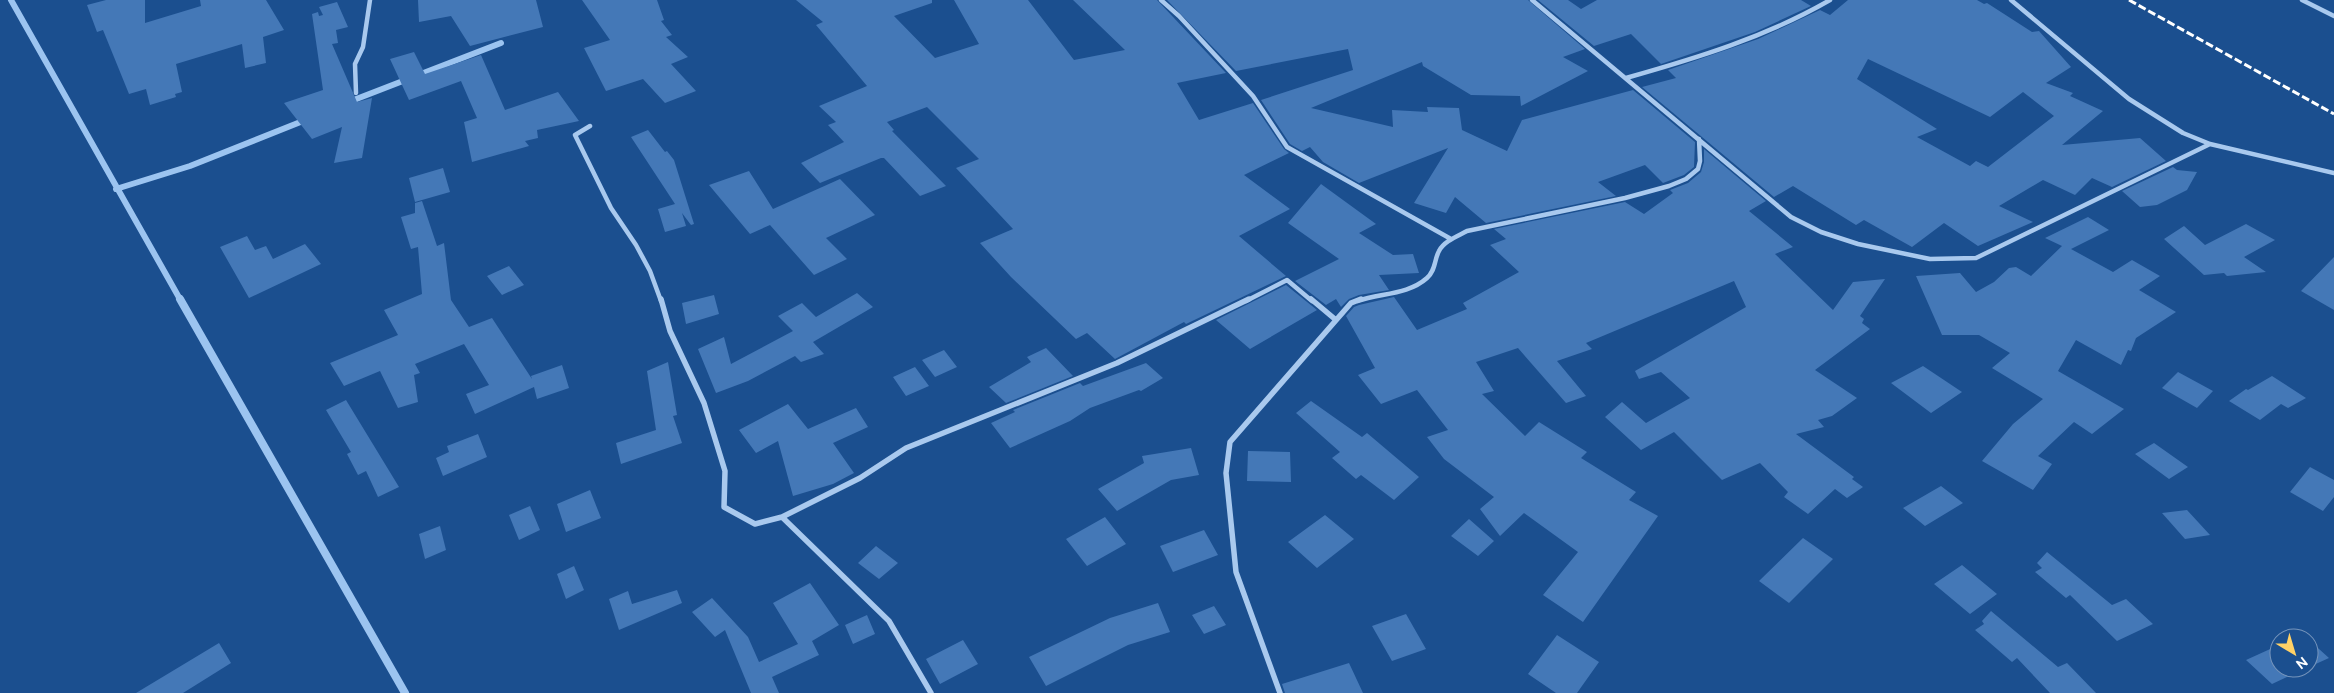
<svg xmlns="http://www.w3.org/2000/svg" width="2334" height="693" viewBox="0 0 2334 693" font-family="Ubuntu,sans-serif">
<rect width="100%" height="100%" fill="#1b4f8f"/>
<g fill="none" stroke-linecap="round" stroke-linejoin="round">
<path stroke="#9cc4f0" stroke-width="6" d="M11,0L181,301
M346,103L501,43
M116,189L190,166L308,119"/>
<path stroke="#9cc4f0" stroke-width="8" d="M180,299L405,693"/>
</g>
<path fill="#4478b7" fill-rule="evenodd" d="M106,0H145V23L201,6L200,0H266L284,30L263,37L266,63L245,68L242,44L176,64L182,92L175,94L176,97L150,105L146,89L129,94L103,30L97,32L87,5Z
M418,0H536L543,27L470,46L451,16L419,22Z
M582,0H657L664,20L661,21L672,35L666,37L688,57L671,64L696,91L665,103L643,79L606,91L584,48L610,40Z
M796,0H932V3L894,16L935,58L979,44L954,0H1028L1074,60L1125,50L1073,0H1157L1226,73L1177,83L1199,120L1253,103L1284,149L1289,153L1244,175L1290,209L1239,236L1286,276L1186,324L1184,322L1115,359L1087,333L1076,339L1011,277L980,243L1013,229L956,168L979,159L927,107L887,122L894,130L892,131L946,186L920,196L884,158H881L820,183L801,163L844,142L828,125L836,122L819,106L867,86L816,25L823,22Z
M1167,0H1528L1585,49L1563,57L1588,71L1521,106L1520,96L1471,95L1423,66L1422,62L1311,108L1393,127L1392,110L1428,112L1427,107L1459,108L1462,130L1507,151L1522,120L1633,90L1695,142L1694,167L1684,175L1663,183L1645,165L1598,182L1616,196L1486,223L1455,197L1446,213L1414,203L1448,148L1359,183L1323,162L1310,147L1302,151L1290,144L1261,100L1353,70L1348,49L1236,71Z
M1538,0H1568L1581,9L1597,0H1801L1811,6L1755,32L1661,64L1631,34L1594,46Z
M1848,0H1977L1984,4L1987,3L2032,32L2039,31L2071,67L2046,83L2073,93L2070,96L2103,111L2062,145L2140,138L2166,161L2112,187L2092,178L2075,195L2043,180L1999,206L2033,222L1978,246L1944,223L1912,247L1864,220L1856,225L1793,186L1774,197L1642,87L1676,78L1668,70L1758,39L1820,10L1830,15ZM1868,59L1990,117L2023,92L2054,116L1988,167L1976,161L1970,166L1917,137L1937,129L1857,79Z
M337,2L348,27L336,30L338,43L332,44L357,102L372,98L362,158L334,163L342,127L312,139L284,103L323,90L312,14L318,12L319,16L323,15L319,7Z
M414,52L425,74L481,55L505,110L558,92L579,121L537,130L538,138L525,141L529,146L472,162L464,122L477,118L461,81L409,100L390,59Z
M648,130L665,152L667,151L674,160L694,224L691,225L682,213L686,226L665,232L658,209L675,204L631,137Z
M1704,149L1766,201L1749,211L1793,247L1775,254L1833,310L1853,282L1885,279L1860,316L1864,319L1862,323L1870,329L1815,370L1857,398L1832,416L1818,420L1824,427L1796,434L1854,477L1852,479L1863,487L1847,498L1835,489L1808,514L1784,497L1788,492L1760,463L1722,480L1674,432L1641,450L1605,417L1622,402L1646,423L1690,398L1661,372L1639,379L1635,371L1746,307L1734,281L1586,343L1592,349L1557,361L1586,396L1566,403L1518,348L1476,362L1494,391L1482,394L1525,436L1539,422L1587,452L1581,458L1636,492L1629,500L1658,516L1583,622L1543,595L1578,552L1524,513L1500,536L1480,509L1494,497L1444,459L1427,437L1448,430L1417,390L1381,404L1358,375L1375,368L1346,316L1354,307L1359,305L1394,297L1417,330L1467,309L1463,303L1519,272L1490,245L1506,239L1494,229L1625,202L1644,214L1673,193L1670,190L1688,183L1701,172L1704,162Z
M2173,167L2177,170L2197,172L2187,190L2157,205L2140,207L2122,191Z
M443,168L450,192L415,202L409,178Z
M749,171L773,209L840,179L875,215L826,238L847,259L814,275L770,225L750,234L709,185Z
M1321,184L1376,224L1359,233L1393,255L1413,254L1419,273L1379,275L1389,290L1359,295L1349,299L1341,307L1336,299L1326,305L1295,281L1339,259L1288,223Z
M422,201L437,246L444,243L451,300L469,327L492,318L532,379L531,376L562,365L569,388L537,399L534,387L475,414L466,394L489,385L464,344L415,364L420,373L414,375L418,402L398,408L380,371L344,386L330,363L398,335L384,310L422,294L418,247L411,249L401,217L415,213V203Z
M2088,217L2109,230L2071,249L2113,272L2132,260L2160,276L2139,290L2176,312L2136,338L2131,351L2128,350L2121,365L2076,340L2058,371L2124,409L2092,434L2074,422L2038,456L2052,464L2033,490L1982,461L2013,424L2043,399L1992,368L2010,353L1979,335H1942L1916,276L1960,273L1976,292L1994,282L2009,268L2016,267L2031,276L2062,246L2045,238Z
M2246,224L2275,240L2244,257L2266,272L2227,276L2224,273L2204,275L2164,239L2184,226L2205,245Z
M247,236L255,250L266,246L273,259L305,244L321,264L249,298L220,247Z
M2334,257V310L2301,291Z
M509,266L524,285L502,295L487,276Z
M1286,285L1317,310L1250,349L1216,320Z
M857,293L873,307L813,342L824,354L801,362L795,356L748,381L716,393L698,349L724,337L731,364L793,331L778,316L802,303L816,317Z
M714,295L719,314L686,324L682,303Z
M1046,348L1073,376L1006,403L989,387L1031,362L1027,357Z
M944,350L957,367L935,377L922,360Z
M668,362L677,415L673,416L682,443L621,464L616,443L656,430L647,371Z
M1146,363L1163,378L1141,391L1139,390L1090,408L1070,421L1010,448L991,423L1015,412L1013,410L1080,383L1083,386Z
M1923,366L1962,392L1931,413L1891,383Z
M915,367L929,386L906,396L893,377Z
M2178,372L2213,391L2197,408L2162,388Z
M2272,376L2306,398L2288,408L2281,404L2260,420L2229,401L2246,389L2248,390Z
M346,400L399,487L378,497L366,471L358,475L347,454L351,452L326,410Z
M1311,401L1362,437L1367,433L1419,477L1394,500L1361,475L1356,479L1332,458L1340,452L1296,413Z
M788,404L808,429L856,408L868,427L833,443L854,473L833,484L793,496L778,441L756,453L739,430Z
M478,434L487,457L443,476L436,458L449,452L447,446Z
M2154,443L2188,467L2169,479L2135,454Z
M1191,448L1199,475L1171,480L1117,511L1098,489L1144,463L1142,456Z
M1248,451L1290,452L1291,482L1247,481Z
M2310,467L2334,480V497L2323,511L2290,492Z
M1941,486L1963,503L1925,526L1903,508Z
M590,490L601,518L566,532L557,504Z
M530,506L540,530L519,540L509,515Z
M2187,510L2210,535L2185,539L2162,513Z
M1325,515L1354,539L1317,568L1288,542Z
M1105,517L1126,544L1087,566L1066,539Z
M1469,519L1494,541L1478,556L1451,536Z
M440,526L446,550L425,559L419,534Z
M1204,530L1218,555L1173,572L1160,546Z
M1803,538L1833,559L1789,603L1759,581Z
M876,546L898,563L879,579L858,563Z
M2047,552L2112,605L2126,599L2153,624L2117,641L2070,595L2066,598L2035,572L2042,568L2037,563Z
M1962,565L1997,594L1970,614L1934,584Z
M574,566L584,590L566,599L557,574Z
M810,583L839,625L812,641L819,655L772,677L779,693H751L725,630L715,637L692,612L712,598L748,637L759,662L798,644L773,603Z
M677,590L682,603L619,630L609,599L628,591L632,604Z
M1158,603L1170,632L1128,645L1046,686L1029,657L1110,618Z
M1214,606L1226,625L1204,634L1192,615Z
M1991,611L2058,667L2067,663L2096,693H2050L2017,658L2012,662L1975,630L1984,624L1982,621Z
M1406,614L1426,649L1392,661L1372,626Z
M867,615L875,634L853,644L845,625Z
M1557,635L1599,662L1577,693H1556L1528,674Z
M963,640L978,664L940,684L926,659Z
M2309,640L2329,658L2309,667Z
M219,643L231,663L183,693H136Z
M2279,645V668H2306L2272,684L2246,660Z
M1349,663L1363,693H1285L1282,684Z"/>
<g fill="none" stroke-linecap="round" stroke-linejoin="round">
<path stroke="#a9c9ee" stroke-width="4.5" d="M1161,0L1179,16L1253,96L1287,147L1451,239
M1532,0L1791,217L1821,232L1858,244L1930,259L1976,258L2210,144
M2011,0L2129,99L2183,133L2210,144L2334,173
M2302,0L2334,16
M1626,78C1697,58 1766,37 1830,0
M356,93L355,64L363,47L370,0
M590,126L575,135L611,208L636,245L650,271L661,301
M1246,301L1287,280L1312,301
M1358,301C1380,293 1408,295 1427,278C1436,270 1434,260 1439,251C1444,241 1458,236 1467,231L1625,198L1669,186L1686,179L1698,169L1700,161L1699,139"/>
<path stroke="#a9c9ee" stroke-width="5.5" d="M661,299L670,331L704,403L725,471L724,507L755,524L782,517L889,621L931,693
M1311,299L1336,320
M782,517L860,478L906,448L1117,363L1249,299
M1280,693L1236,572L1226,473L1230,442L1351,303L1361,299"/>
<path stroke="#fff" stroke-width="3" stroke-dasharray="8 3" stroke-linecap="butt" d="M2129,0L2334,114"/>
</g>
<g transform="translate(2294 653) rotate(142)"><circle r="24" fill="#1b4f8f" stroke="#7695bc"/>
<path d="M0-4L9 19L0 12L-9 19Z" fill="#ffd166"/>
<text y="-8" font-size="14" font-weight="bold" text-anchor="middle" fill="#ffffff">N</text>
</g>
</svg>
